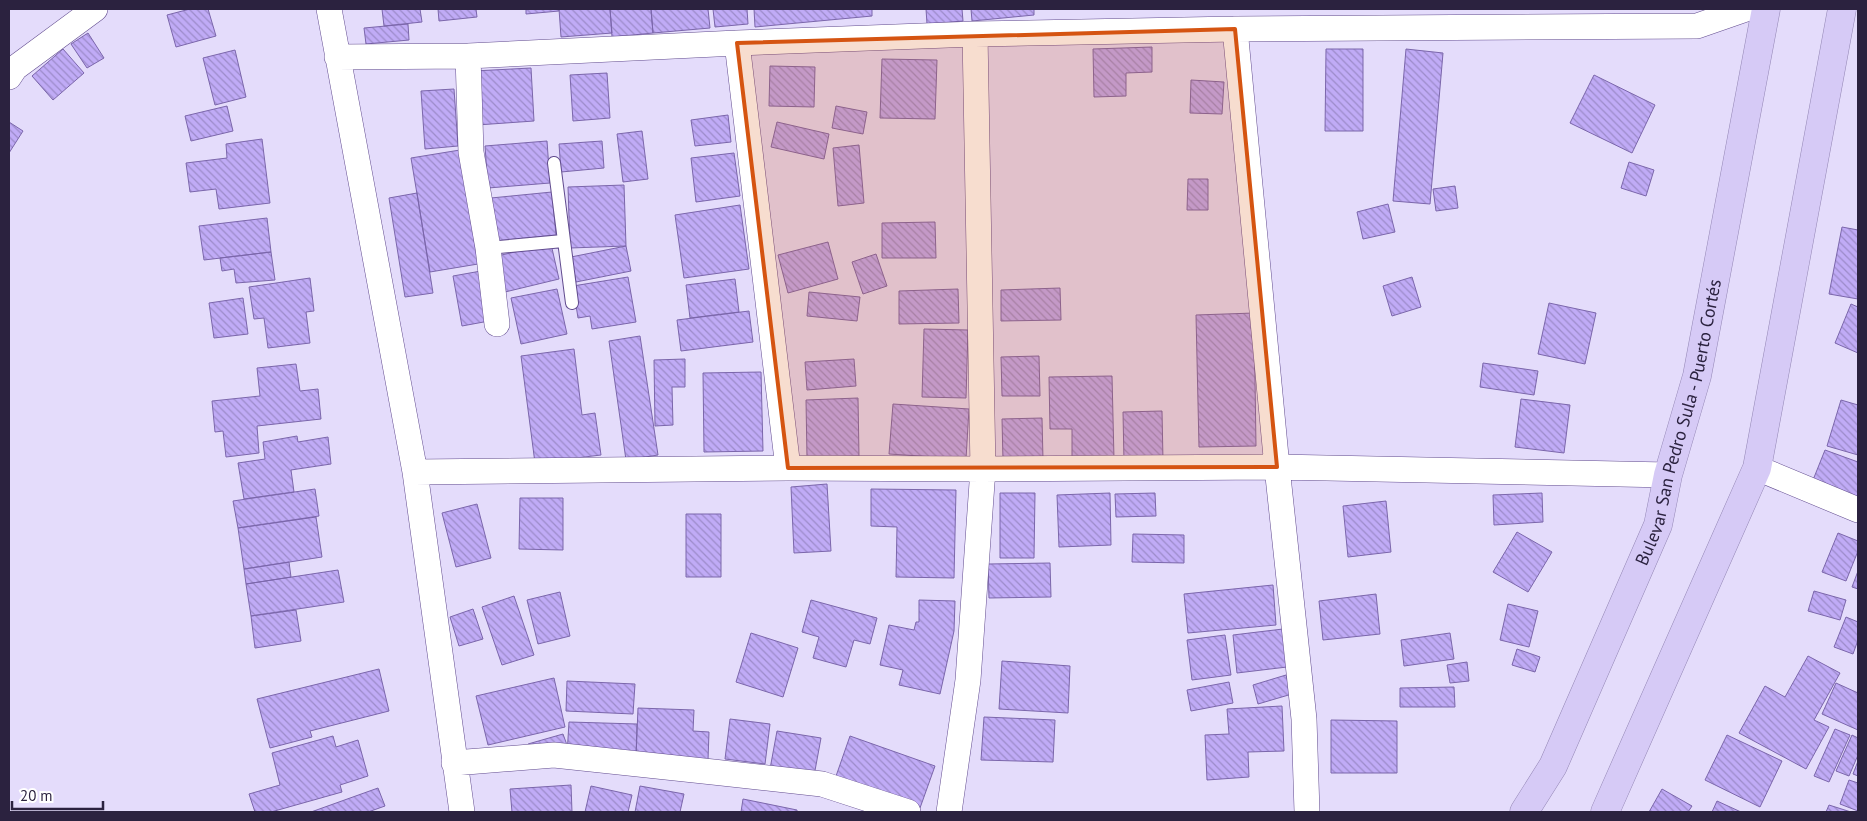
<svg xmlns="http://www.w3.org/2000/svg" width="1867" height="821" viewBox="0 0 1867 821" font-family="'PT Sans',sans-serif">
<defs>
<pattern id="building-back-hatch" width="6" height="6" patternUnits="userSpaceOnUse" patternTransform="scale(1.25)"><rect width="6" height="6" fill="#c0abf6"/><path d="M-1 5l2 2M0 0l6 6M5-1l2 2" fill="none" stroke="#9c8bc9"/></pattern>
</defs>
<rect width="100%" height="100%" fill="#e4dcfb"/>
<path fill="url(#building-back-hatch)" stroke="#7b66ab" d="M190,9H208L216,36L176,47L167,15Z
M382,9H420L422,22L384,26Z
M438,9H476L477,17L439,21Z
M526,9H559V11L526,14Z
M559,9H610L612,33L561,37Z
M610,9H651L653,33L612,37Z
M651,9H708L710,28L653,33Z
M713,9H747L748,24L715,27Z
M754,9H872V16L755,27Z
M926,9H962L963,21L927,24Z
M971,9H1034V15L972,21Z
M408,24L409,40L366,44L364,28Z
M88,33L104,58L87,68L71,44Z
M1152,47V72L1126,73V96L1094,97L1093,49Z
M63,49L84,73L53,100L32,76Z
M1326,49H1363V131H1325Z
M1406,49L1443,53L1430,204L1393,201Z
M235,50L246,97L215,105L203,58Z
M882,59L937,60L935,119L880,118Z
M770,66L815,67L814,107L769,106Z
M531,68L534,121L477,125L474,71Z
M607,73L610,118L573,121L570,75Z
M1594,75L1655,105L1632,153L1570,123Z
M1191,80L1224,82L1222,114L1190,113Z
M454,89L458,146L425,149L421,91Z
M227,106L233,131L191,141L185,116Z
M836,106L867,112L863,134L832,128Z
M728,115L731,142L695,146L691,120Z
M9,122L23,131L9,153Z
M777,122L829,134L824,159L771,147Z
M642,131L648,179L623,182L617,134Z
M262,139L270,203L219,209L216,189L190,192L186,163L227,158L226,144Z
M547,141L550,183L488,188L485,146Z
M602,141L604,168L561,172L559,144Z
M859,145L864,203L838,206L833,148Z
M460,150L478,264L430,272L411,158Z
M734,153L740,196L696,202L691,158Z
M1629,162L1654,170L1646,196L1621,188Z
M1188,179H1208V210H1187Z
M624,185L626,246L570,248L568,187Z
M1455,186L1458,208L1436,211L1433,189Z
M552,192L556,235L496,241L491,198Z
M417,193L433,293L405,297L389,198Z
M1388,204L1395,232L1363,239L1357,212Z
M740,205L749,269L684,278L675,215Z
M267,218L271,252L204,260L199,226Z
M935,222L936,258H882V223Z
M1842,227L1858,230V299L1829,294Z
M828,242L838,279L788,293L778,255Z
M551,244L559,279L505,292L497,256Z
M626,246L631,271L576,282L571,257Z
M271,252L275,280L236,283L234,269L222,271L220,258Z
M876,254L887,286L863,294L852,262Z
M481,271L489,321L462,326L453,276Z
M628,277L636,322L592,329L590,316L578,318L573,286Z
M1412,277L1421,307L1392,316L1383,286Z
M310,278L314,311L306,312L310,343L268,348L264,318L254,319L249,287Z
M735,279L739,312L690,318L686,285Z
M1060,288L1061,320L1001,321V290Z
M557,289L567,334L521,344L511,298Z
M958,289L959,323L899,324V291Z
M809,292L860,297L857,321L807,316Z
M243,298L248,334L214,338L209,303Z
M1549,303L1596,313L1585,364L1538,354Z
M1851,304L1858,307V353L1835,343Z
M749,311L753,342L681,351L677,320Z
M1254,313L1256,446L1199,447L1196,315Z
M924,329L968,330L966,398L922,397Z
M640,336L658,455L626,460L609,341Z
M574,349L582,415L595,413L601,455L535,463L521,356Z
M1039,356L1040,396H1002L1001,357Z
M685,359V387H672L673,425L655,426L654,360Z
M854,359L856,386L807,390L805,362Z
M1483,363L1538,371L1534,395L1480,387Z
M296,364L300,391L318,389L321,419L257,426L259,453L226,457L223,431L215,432L212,401L260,396L257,368Z
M761,372L763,451L704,452L703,373Z
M1112,376L1114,459L1072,460V429H1050L1049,377Z
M858,398L859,456L807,458L806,400Z
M1521,399L1570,405L1564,453L1515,447Z
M1841,400L1858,405V455L1827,446Z
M893,404L969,409L966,459L889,454Z
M1162,411L1163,461L1124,462L1123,412Z
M1042,418L1043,460L1003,461L1002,419Z
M297,436L298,442L328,437L331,464L291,470L294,492L244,499L238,463L265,459L263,442Z
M1825,450L1858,462V497L1813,480Z
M827,484L831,551L794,553L791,487Z
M315,489L319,516L238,528L233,501Z
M871,489L956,490L954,578L896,577L897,527L871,526Z
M1000,493H1035L1034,558H1000Z
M1110,493L1111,545L1059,547L1057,495Z
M1155,493L1156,516L1116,517L1115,494Z
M1542,493L1543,522L1494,525L1493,495Z
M520,498H563V550L519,549Z
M1386,501L1391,552L1348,557L1343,506Z
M477,504L491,558L456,567L442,513Z
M686,514H721V577H686Z
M316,517L322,557L244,569L238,528Z
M1517,532L1552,552L1528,592L1493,572Z
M1838,533L1858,541V551L1846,581L1822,572Z
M1133,534L1184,535V563L1132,562Z
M289,562L291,577L246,584L244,569Z
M1050,563L1051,597L989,598L988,564Z
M338,570L344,602L251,616L246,584Z
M1858,571V589L1852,587Z
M1273,585L1276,625L1188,633L1184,594Z
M1814,591L1846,600L1840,620L1808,611Z
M560,592L570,636L538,644L527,600Z
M1376,594L1380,634L1323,640L1319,601Z
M514,596L534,655L502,665L482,607Z
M811,600L877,618L870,644L854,640L846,667L813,658L819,637L802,632Z
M919,600L955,601L954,631L940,694L899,685L903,670L880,665L889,625L914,630L916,622H919Z
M1508,604L1538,611L1529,647L1500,640Z
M473,609L483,639L459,646L450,617Z
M296,610L301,641L255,648L251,616Z
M1846,617L1858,622V640L1853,654L1834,647Z
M1283,629L1287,667L1237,673L1233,635Z
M751,633L798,648L783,697L736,682Z
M1450,633L1454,659L1404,666L1401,640Z
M1225,635L1231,675L1192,680L1187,640Z
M1517,649L1540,657L1535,672L1512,665Z
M1808,656L1840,673L1814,720L1829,727L1806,769L1739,733L1765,686L1785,697Z
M1002,661L1070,666L1068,713L999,709Z
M1467,662L1469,681L1450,683L1447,665Z
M379,669L389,711L310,731L312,737L270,748L257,699Z
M1286,675L1292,694L1258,704L1253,685Z
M554,678L565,727L488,745L476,696Z
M567,681L635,684L633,714L566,711Z
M1229,682L1233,703L1191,711L1187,690Z
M1836,683L1858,693V730L1822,714Z
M1454,687L1455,707H1400V688Z
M1282,706L1284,751L1248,752L1249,777L1207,780L1205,735L1229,734L1227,709Z
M638,708L694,710L693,731L709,732L708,760L636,757Z
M984,717L1055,720L1053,762L981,760Z
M730,719L770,724L765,764L725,759Z
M1331,720L1397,721V773H1331Z
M569,722L637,724L636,757L567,755Z
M1835,729L1850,735L1829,782L1814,776Z
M777,731L821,738L814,776L770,769Z
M563,734L567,745L531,756L528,744Z
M1727,735L1782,761L1760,807L1705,780Z
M1852,735L1858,738V755L1849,776L1836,771Z
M333,736L336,747L358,740L368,776L340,785L342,792L271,812H255L249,794L280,785L272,753Z
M850,736L935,766L920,808L835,779Z
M1858,761V776L1853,774Z
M1849,780L1858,783V811L1840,804Z
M571,785L572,812H512L510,789Z
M591,786L632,795L628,812H585Z
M640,786L684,794L680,812H635Z
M378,788L385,806L368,812H311Z
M1662,789L1692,806L1688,812H1649Z
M743,799L797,810V812H741Z
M1717,801L1741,812H1712Z
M1829,805L1851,812H1826Z"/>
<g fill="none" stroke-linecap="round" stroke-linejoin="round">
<g stroke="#624c8f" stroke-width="14">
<path id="service" d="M554,163L572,303
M488,248L563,241"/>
</g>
<g stroke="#624c8f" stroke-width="26">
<path id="minor" d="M329,9L415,472
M1235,29L1277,467L1304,719L1307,812
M737,43L788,468
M468,56L471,152L488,248L497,324
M337,57L468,56L737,43L975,34L1235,29L1697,26L1746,9
M9,77L15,68L95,9
M1757,468L1858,510
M454,763L554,755L713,772L822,784L908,812
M462,812L415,472L788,468L983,469L1277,467L1668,475
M949,812L968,680L983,469L975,34"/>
</g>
<g stroke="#9487b5" stroke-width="29">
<g id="trunk">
<path id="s1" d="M1524,812L1553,766L1658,525L1668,475L1697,376L1766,9"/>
<path d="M1605,812L1757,468L1842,9"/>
</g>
</g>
<use href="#service" stroke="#fff" stroke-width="12"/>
<use href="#minor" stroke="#fff" stroke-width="25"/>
<use href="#trunk" stroke="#d6caf6" stroke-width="28"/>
</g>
<path fill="#d55411" fill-opacity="0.2" stroke="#d55411" stroke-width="4" stroke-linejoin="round" d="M1235,29L1277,467L788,468L737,43Z"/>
<g text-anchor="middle" stroke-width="5" stroke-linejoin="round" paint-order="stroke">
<g font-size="18" fill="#2b223f" stroke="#fff">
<text dy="6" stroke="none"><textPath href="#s1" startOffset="422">Bulevar San Pedro Sula - Puerto Cortés</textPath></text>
</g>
</g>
<rect width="1867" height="821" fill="none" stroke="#2b223f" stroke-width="20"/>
<path d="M12 801v8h91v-8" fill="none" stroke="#2b223f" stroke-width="2.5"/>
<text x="20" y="801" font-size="15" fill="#2b223f" stroke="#ffffff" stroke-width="4" paint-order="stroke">20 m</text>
</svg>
